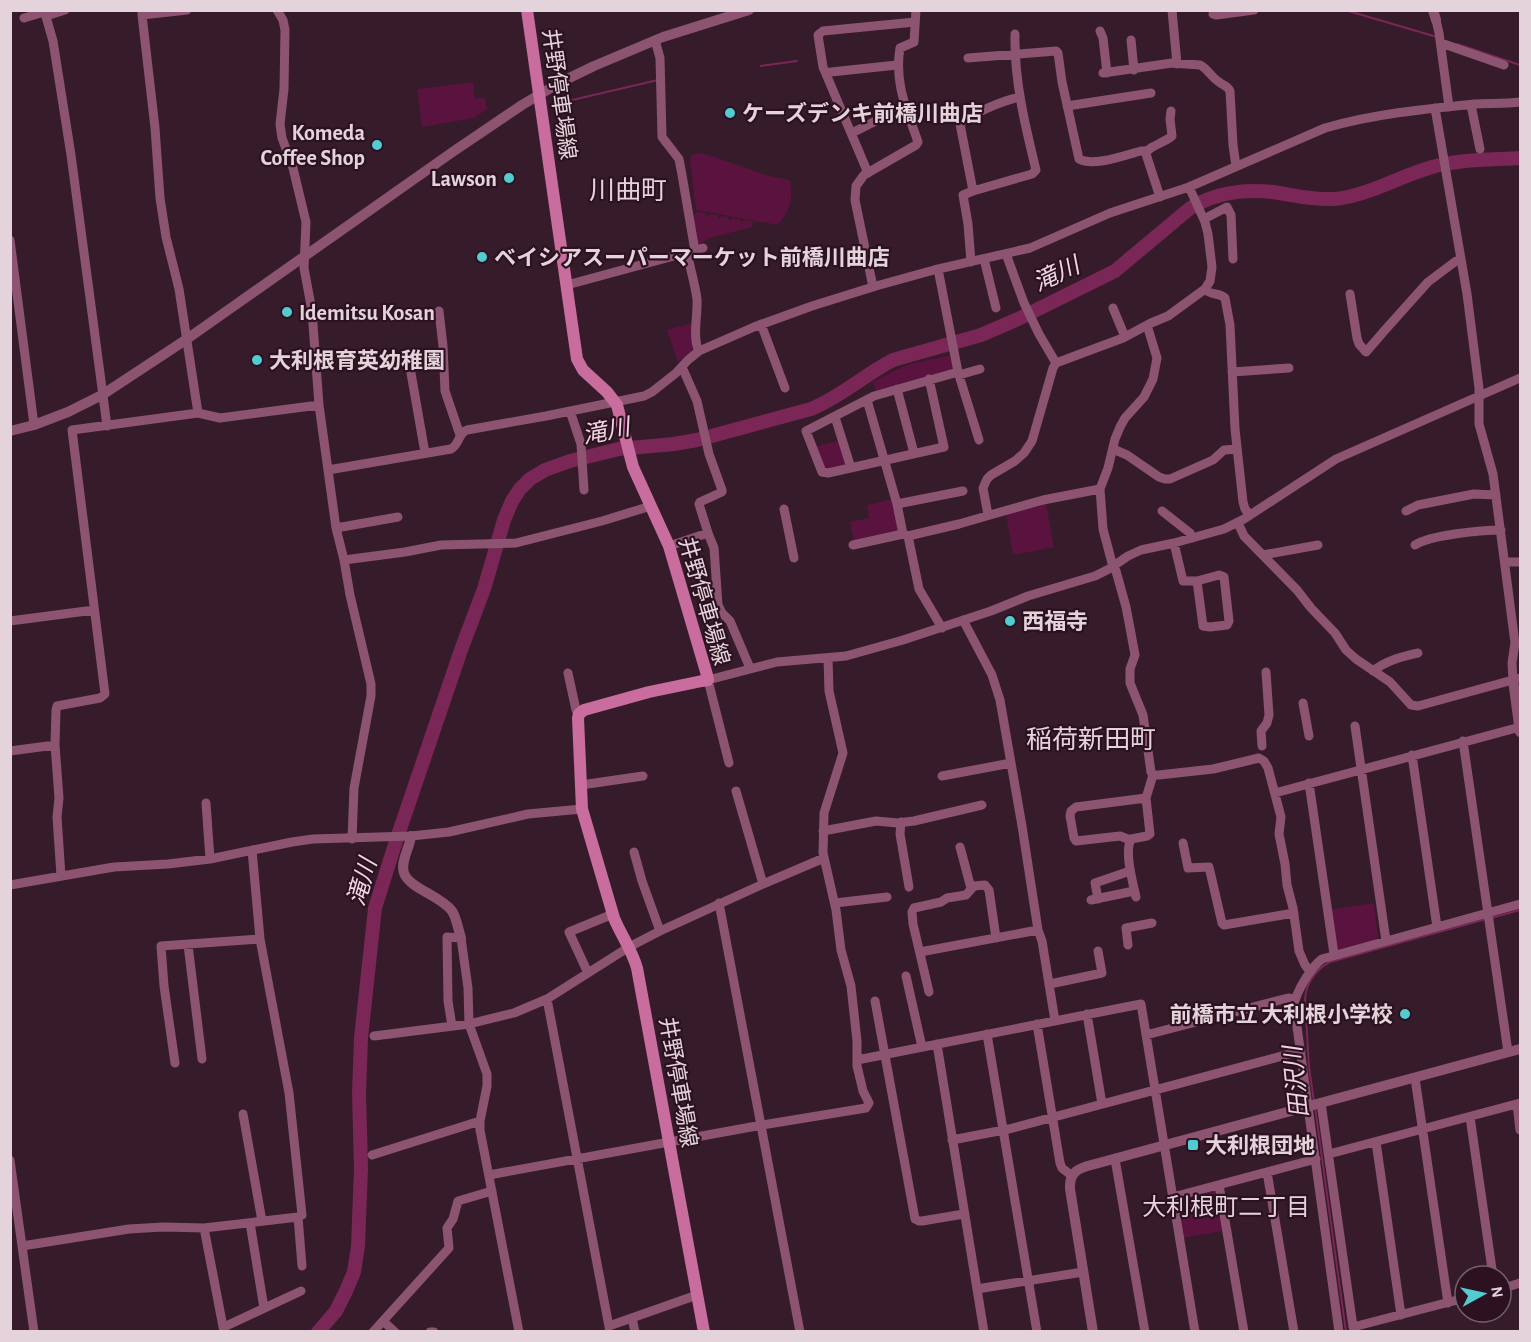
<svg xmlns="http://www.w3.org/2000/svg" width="1531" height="1342" viewBox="0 0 1531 1342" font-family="'Alegreya Sans','Noto Sans JP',sans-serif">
<rect width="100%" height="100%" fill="#361c2a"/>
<path fill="#5a123e" d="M473,82L475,99L485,98L487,109L474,118L422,127L417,89Z
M700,153L712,156L769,176L790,180C793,201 791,208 778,225L696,210L690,163L691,155Z
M697,212L706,213L707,217L709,214L718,215V219L720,218V216L728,217L730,221L733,218L740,219L741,223L744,220L753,221L752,227L710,238L698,245L693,216Z
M692,323L695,347L693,350L678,362L667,330Z
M951,355L953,363L951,370L876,391L873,382L896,370L910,364Z
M840,440L847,465L826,471L815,447Z
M893,499L900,531L854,542L850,522L869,518L867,505Z
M1046,503L1054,547L1013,555L1006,514Z
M1374,903L1378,936L1375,941L1338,951L1327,910Z
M1214,1190L1217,1193L1223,1231L1183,1238L1178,1203L1181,1199Z"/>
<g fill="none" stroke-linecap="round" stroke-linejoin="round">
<path stroke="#7a2657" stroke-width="2" d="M1345,10L1437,37
M1457,44L1520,65
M761,66L797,61
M555,104L658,80
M1491,918L1520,910
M1314,1102L1309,1067L1305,999C1306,983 1316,969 1330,962L1486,919
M1315,1107L1346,1332"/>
<path stroke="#7a2657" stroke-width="14" d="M318,1332L336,1311L346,1291L354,1272L358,1246L361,1168L359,1093L361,1038L375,908L396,841L461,650L484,589L504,520L512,501L520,489L530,479L545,470L570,461L619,449L674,444L697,440L811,409C841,397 864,375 893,360L981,335L1018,319L1115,271L1189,209C1214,193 1244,189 1273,192C1293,195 1312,200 1333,199C1365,197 1398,177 1429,168C1458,159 1490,160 1520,158"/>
<path stroke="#8d5472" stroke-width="9" d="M44,10L53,41L71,155L107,426
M277,10L283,20L285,30L284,89L280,124L282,138L293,168L306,222L304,268L312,311L319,405L336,528L344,560L350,595L371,684V696L354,788L352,839
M1172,10L1177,64
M142,12V15L187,10
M1213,14L1216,15L1254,10
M142,15L155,128L160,198L166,237L179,289L198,413
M46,16L65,10
M24,18L44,12
M1436,20L1439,33L1449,107
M1100,31L1103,38L1107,73
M655,40L660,58L662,137L679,159L682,175L695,251
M1131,40L1134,70
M1441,43L1504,65
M968,58L1056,51L1058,53L1062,82L1079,159C1094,167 1125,155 1141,151H1145L1160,197
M1103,73L1172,63L1200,65C1208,69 1211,77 1219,82C1224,86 1227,85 1230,91L1233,145L1236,166
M826,74L831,72L897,65
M1471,105L1480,149
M1067,106L1151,93
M1435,108L1467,294L1479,388V424L1493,474L1515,643L1512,663L1513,680
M852,133L905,106
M1146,153C1149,146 1164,143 1172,136L1170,119L1171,111
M868,173L823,67L818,35L823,31L915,22
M973,191L960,124C970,114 1005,100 1020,97
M1204,219L1227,207L1231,215L1233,259
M10,240L34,425
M687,252C690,268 695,284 697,299C698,314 692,338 699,351
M1006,254L1024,303L1039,334L1056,363
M984,259L996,308
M971,262L968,224L963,195L973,191L1032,174L1036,170C1025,125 1014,80 1015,34
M567,285L703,248
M873,287L855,200L856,186L864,175L916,145L918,142C907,110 894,83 900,48L914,42L916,10
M1205,289C1210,296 1219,292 1225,298L1230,325L1235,429L1243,502L1245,509L1250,515
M1350,294L1357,338L1359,344L1366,352L1385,330L1428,282L1456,261L1460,260
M1113,308L1125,337
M439,311L443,346L445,391L460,435
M761,324L785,388
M1147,325L1157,358L1153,379L1144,397L1125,418L1120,427L1115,439L1108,468L1100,489L1103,529L1112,563L1116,571L1126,607L1130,628L1135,655L1130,669V683L1143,715L1151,772L1153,775H1159L1213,769L1259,758L1264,761L1268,768L1281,817L1279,834L1285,864L1287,885L1293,908L1299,951L1305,965L1310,971
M408,356L425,453
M682,367L697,401L709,454L722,490V492L700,502L699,504L708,533L714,548L718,605L722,613L730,621L750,668
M958,372L979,440
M1232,372L1289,368
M959,375L980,369
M929,379L944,447L828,473L822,472L806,431L874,396L958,372L938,269
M897,389L914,453
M867,400L897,504L903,534L908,536L919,589L942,628
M570,411L581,444L584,490
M835,417L851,468
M1113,449L1127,455L1159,477L1165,479H1170L1213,460L1224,450L1237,449
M328,470L451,449C460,444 458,433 467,430L546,416L644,396L652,392L676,373L688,360L699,351L754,327L812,306L876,286L934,270L1030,248L1110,213L1189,187L1325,128C1373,114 1424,109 1474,104C1489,103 1505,104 1520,102
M897,504L963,491
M784,509L794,558
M1162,511L1190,533L1192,538
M1406,511L1418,505L1474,494L1496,495
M988,515L983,488L987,479L991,475L1015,461L1024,453L1032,441L1053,368L1056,363L1123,338L1151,323L1168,316L1205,289L1210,281L1212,267L1208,234L1205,222L1189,187
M1238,523L1244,536L1297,590L1311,608L1335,633L1346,650L1356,659L1390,682L1411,705L1418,706L1520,678
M336,528L398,517
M908,536L959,524L997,513L1043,500L1100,489
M1174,543L1183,581H1197L1219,575L1224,577L1229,621L1227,625L1210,627L1203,626L1197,581
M853,545L903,534
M1415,545C1430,535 1482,530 1501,530
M669,546L708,533
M1263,555L1318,545
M344,560L405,552L441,545L516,543L602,521L651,506
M1505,562H1520
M963,620L992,675L1000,700L1022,826L1038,930L1042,941L1055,1021
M10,621L94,610
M1373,671C1387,660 1401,657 1418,653
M568,673L576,710L579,714
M1303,703L1309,736
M1355,726L1386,941
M1463,741L1508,1052
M1262,746L1261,731L1267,723L1269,715L1266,672
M10,751L55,745
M1412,755L1437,927
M729,763L708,680L777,662L846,656L903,640L991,611L1028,596L1095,576L1109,569L1128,556L1141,550L1174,543L1224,529L1244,519L1336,459L1520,378
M942,776L1011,763
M1309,783L1334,954
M581,785L643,776
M736,791L763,884
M1275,793L1520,727
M206,803L210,859
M901,822L900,834L909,887
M823,831L876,821L898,823L914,821L982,805
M1130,840L1120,836L1076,841L1074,838L1070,816L1071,811L1076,807L1146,798
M1183,843L1188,868L1209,867L1222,923L1224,925L1294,913
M960,847L971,888
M634,852L642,881L660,931
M61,876L57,817L59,798L55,745L56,710L57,706L100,698L105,694L72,430L198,413L220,418L319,405
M10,885L114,867L168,864L210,859L292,842L313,839L411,836L449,832L528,814L582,809
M1136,897C1133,883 1124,852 1131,839L1147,836L1150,834L1146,798L1153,775
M1098,899L1095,883L1130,871
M1091,900L1134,891
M719,903L800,1332
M835,903L887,897
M188,945L202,1059
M1128,945L1126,928L1152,923
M920,952L1038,930
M588,973L569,932L613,914
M906,976L922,1047
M1050,984L1102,973L1098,951
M929,992L913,924L912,912L914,908L941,902L947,898L966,895L974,886L985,885L989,890L996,938
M547,999L610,1332
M875,1001L915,1219L919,1221H922L964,1214
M1087,1014L1102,1104
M1037,1024L1060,1163L1062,1168L1072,1176
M452,1026L448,1001L447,937L461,938L468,988L469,1024L487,1074V1086L480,1121V1130L519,1332
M987,1034L1037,1332
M1146,1035L1288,998L1295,999
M374,1036L469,1024L514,1013L547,999L629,947L660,931L763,884L824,858
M937,1044L984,1332
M857,1060L1141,1004L1195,1332
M175,1063L164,986L161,946L260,939
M1415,1078L1448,1303
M1321,1103L1353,1327L1465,1298
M1517,1104L1520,1130
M243,1114L262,1221
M1470,1117L1493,1276
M952,1140L1009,1129L1301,1051
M1376,1142L1401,1315
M1329,1154L1520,1103
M372,1155L480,1121
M1115,1159L1145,1332
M10,1160L34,1332
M1267,1172L1294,1332
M489,1175L762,1125L866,1108L869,1103L863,1091L857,1066V1041L851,986L841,950L836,910L823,853L824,813L843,753L829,691L828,658
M1219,1185L1244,1332
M1173,1197L1316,1159
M298,1217L302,1266
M250,1223L264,1308
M204,1228L224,1332
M22,1246L129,1229L163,1227L204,1228L298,1217L302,1215L289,1093L260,939L252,850
M977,1289L1083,1272
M1501,1289L1520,1283
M632,1318L635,1332
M383,1321L395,1332
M609,1326L697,1295
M224,1327L301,1291
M373,1332L449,1248L447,1228L453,1219L458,1201L492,1191
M430,1332H434
M1339,1332L1294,1005C1296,992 1311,967 1322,959L1520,904"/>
<path stroke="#8d5472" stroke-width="10" d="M1433,10L1436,20
M10,431L34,425L68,412L102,395L187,339L454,151L522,105L559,83L594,66L663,37L749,10
M1513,680L1520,732
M411,836C410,847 400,862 404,873C409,888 441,896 452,911C457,919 458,929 461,938
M1093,1332L1070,1189C1069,1170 1080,1168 1095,1164L1520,1049"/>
<path stroke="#c86d9d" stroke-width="12" d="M527,10L577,359L583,370L607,392L617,405L633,467L669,546L707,675L708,680L702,681L649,692L584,710L579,714L578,718L582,809L614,918C621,935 632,950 637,968L704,1332"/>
</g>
<g fill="#52ccd0" stroke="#2c1220" stroke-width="2">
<circle cx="730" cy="113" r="6"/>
<circle cx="377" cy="145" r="6"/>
<circle cx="509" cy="178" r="6"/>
<circle cx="482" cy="257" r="6"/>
<circle cx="287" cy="312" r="6"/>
<circle cx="257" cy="360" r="6"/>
<circle cx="1010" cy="621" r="6"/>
<circle cx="1405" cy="1014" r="6"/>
<rect x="1187" y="1139" width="12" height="12" rx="3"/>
</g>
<g text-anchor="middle" stroke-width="4.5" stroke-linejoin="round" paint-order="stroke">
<g font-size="22" fill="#e5d3db" stroke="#2c1220">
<text transform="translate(560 94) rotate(82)" y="8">井野停車場線</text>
<text transform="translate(705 601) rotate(74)" y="8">井野停車場線</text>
<text transform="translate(679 1082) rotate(80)" y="8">井野停車場線</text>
</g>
<g font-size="22" font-weight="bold" fill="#e5d3db" stroke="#2c1220" text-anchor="start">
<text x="742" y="121">ケーズデンキ前橋川曲店</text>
<text x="365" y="140" text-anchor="end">Komeda<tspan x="365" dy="25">Coffee Shop</tspan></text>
<text x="497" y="186" text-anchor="end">Lawson</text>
<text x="494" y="265">ベイシアスーパーマーケット前橋川曲店</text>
<text x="299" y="320">Idemitsu Kosan</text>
<text x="269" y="368">大利根育英幼稚園</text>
<text x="1022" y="629">西福寺</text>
<text x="1393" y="1022" text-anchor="end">前橋市立 大利根小学校</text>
<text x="1205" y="1153">大利根団地</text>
</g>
<g font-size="24" font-style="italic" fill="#efd6e2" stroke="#2c1220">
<text transform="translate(1056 274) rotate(-25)" y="8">滝川</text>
<text transform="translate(606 431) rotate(-11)" y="8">滝川</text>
<text transform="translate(362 882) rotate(-74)" y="8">滝川</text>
<text transform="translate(1296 1082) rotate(-96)" y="8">田沢川</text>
</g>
<g font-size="24" fill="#e5d3db" stroke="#2c1220">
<text x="1226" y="1215">大利根町二丁目</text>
</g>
<g font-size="26" fill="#e5d3db" stroke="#2c1220">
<text x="628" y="199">川曲町</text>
<text x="1091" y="748">稲荷新田町</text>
</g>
</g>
<rect width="1531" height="1342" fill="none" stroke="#e5d3db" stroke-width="24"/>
<g transform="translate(1483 1294) rotate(82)"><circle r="28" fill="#2c1220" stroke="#765f6b" stroke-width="1.5"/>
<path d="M0-4.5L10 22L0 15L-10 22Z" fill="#52ccd0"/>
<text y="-9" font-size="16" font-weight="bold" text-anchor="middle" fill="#e5d3db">N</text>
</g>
</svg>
